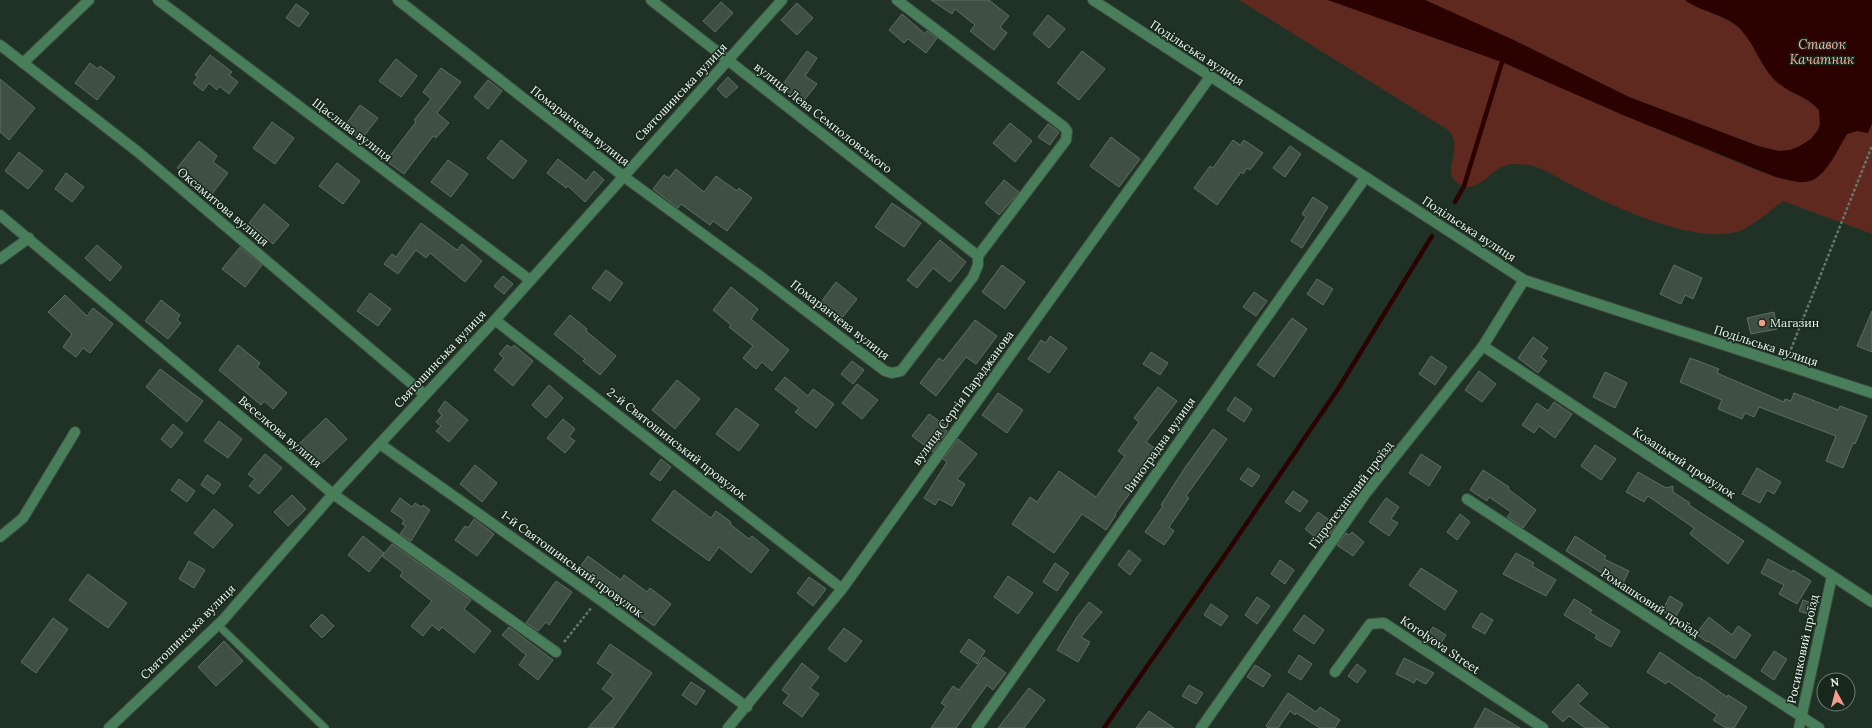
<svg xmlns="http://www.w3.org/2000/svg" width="1872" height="728" viewBox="0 0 1872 728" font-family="Lora,serif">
<rect width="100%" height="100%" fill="#203125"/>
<path fill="#60291f" d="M1239,0H1328L1502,62L1623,115L1756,170C1815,192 1816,184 1847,134L1857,131L1868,133L1872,123V234L1783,201C1771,210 1758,222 1744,229C1703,249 1615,207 1577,188C1565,182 1540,166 1528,165C1520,164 1512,163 1504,166C1489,171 1474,199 1455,181C1443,169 1464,146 1448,130Z
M1425,0H1685L1731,22L1738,27L1750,40L1768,71L1789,91L1807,99L1819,111L1820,124L1818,130L1811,139L1800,146L1790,150L1779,151L1758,146L1629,97Z"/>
<path fill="#2b0200" d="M1328,0H1425L1516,41L1629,97L1758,146L1779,151L1790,150L1800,146L1811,139L1818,130L1820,124L1819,110C1809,97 1791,94 1778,83C1760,68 1755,42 1737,26C1722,13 1700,12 1685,0H1872V123L1868,133L1857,131L1847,134C1839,147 1826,177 1810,181C1799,184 1786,179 1776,177L1623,115L1502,62Z"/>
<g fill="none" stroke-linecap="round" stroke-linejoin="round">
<path stroke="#2b0200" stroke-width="4.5" d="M1455,202L1464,186L1502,62
M1104,728L1234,542L1338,389L1432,236"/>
</g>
<path fill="#3f5043" stroke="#5d6f62" d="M931,0H989L1009,16L1000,27L1007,33L994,50L970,31L975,25L955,9L952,14Z
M721,2L733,13L715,32L703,21Z
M797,3L813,18L797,35L781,20Z
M296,4L309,13L299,27L286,18Z
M902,14L925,34L927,31L937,38L926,53L908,39L904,43L889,30Z
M1048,15L1065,29L1049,48L1033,34Z
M807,51L817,58L805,76L817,84L802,103L781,87Z
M1082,51L1105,69L1079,100L1057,83Z
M210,55L232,72L229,75L238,82L229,94L219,86L217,90L209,83L203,91L193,83L198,77L195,75Z
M396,59L417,76L401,97L379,81Z
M90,63L98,69L100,66L115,77L97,100L75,83Z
M441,68L461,82L437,113L449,123L436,138L433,136L404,174L386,161L416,122L414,120L431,99L423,92Z
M728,77L738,87L726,98L717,89Z
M0,79L35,108L9,140L0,132Z
M488,80L502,91L488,109L474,97Z
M360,105L378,118L361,140L344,127Z
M272,122L294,138L275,164L253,148Z
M1010,123L1032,141L1015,162L993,143Z
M1048,124L1059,132L1050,145L1038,137Z
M1111,137L1140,159L1119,187L1090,166Z
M501,140L527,161L513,179L487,158Z
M1233,140L1240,145L1244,140L1263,153L1250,170L1247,168L1243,174L1241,172L1217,205L1194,188L1210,166L1213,168Z
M199,141L217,156L213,162L228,173L209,198L197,189L199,186L177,168Z
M1290,146L1301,154L1285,177L1273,168Z
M19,152L43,171L28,189L5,171Z
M558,159L586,181L594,171L604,180L585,202L568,186L566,188L547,173Z
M448,160L468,174L451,197L431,182Z
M337,163L360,181L343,204L319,186Z
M676,169L704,192L716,176L737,191L739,188L752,198L727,231L713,221L710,225L681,204L678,208L653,189L664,175L669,178Z
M66,173L84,187L72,202L55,189Z
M1004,180L1019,192L999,215L985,203Z
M1313,197L1328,207L1302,248L1291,241L1306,217L1302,214Z
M892,203L921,223L904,247L875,227Z
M264,204L289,225L273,244L249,223Z
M421,223L457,250L462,244L482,261L465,282L430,253L426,258L416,250L398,274L384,264L392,254L396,257Z
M940,240L966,262L950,282L933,268L917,288L907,280Z
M97,245L122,267L110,281L85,258Z
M240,247L262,265L245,287L222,269Z
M1002,265L1025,282L1005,309L982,292Z
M1674,265L1702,278L1693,299L1685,295L1681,304L1660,294Z
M606,270L623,283L610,301L592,288Z
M503,276L513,284L504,294L494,286Z
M1317,279L1333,289L1323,305L1307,294Z
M836,282L857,299L842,318L821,302Z
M731,287L758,309L751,319L789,350L772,371L762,362L756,369L743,358L753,346L729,327L731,325L713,310Z
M1254,292L1267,301L1256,316L1243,307Z
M370,293L391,309L378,326L357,311Z
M65,295L87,316L93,308L113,324L90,353L83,348L76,357L63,347L72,334L48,312Z
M161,300L180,315L177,320L181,323L168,339L145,321Z
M1872,311V352L1857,346Z
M1774,312L1777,329L1751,334L1747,318Z
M570,315L587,329L586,331L616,356L600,375L583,361L585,359L554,334Z
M1292,318L1307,329L1274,377L1257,365Z
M975,320L997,336L976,364L966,357L936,396L920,383L939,358L943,361Z
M1050,336L1067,348L1049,373L1028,359L1041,340L1046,343Z
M1533,337L1548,348L1541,357L1547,361L1538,373L1518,358Z
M238,345L260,363L257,367L287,393L273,409L264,401L261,405L219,370Z
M507,345L512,348L514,345L533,361L513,386L494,370L504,358L499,354Z
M1151,352L1168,363L1160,375L1143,364Z
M1431,356L1447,367L1435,385L1419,374Z
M1690,358L1719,369L1717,373L1784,402L1785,399L1791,401L1794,393L1838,410L1840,406L1867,416L1855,444L1853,443L1843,468L1826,461L1836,436L1759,407L1754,417L1745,413L1742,419L1718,409L1722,400L1680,382Z
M852,361L864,370L853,384L841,374Z
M160,369L203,401L187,422L146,387Z
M1479,371L1496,384L1482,402L1465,390Z
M1605,372L1627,383L1615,408L1593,397Z
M785,377L808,396L813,389L834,404L816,428L795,412L799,408L775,389Z
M677,380L700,399L675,429L652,410Z
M857,384L878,400L862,419L842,403Z
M549,385L563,398L546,418L532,405Z
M1158,387L1177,401L1146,442L1157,450L1136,479L1139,481L1115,514L1116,515L1106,530L1082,514L1054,553L1012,524L1030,497L1037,502L1059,471L1096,497L1125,456L1118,451L1139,422L1134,418Z
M998,393L1023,410L1007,433L982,415Z
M1235,397L1252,409L1244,422L1227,410Z
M445,401L468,420L449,442L436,431L441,426L436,422L442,415L438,411Z
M1554,402L1572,414L1555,438L1539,426L1534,433L1522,425L1537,403L1548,411Z
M736,408L759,425L739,451L716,434Z
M929,414L948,427L945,430L947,431L933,452L912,436Z
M326,418L347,439L320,465L299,444Z
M563,419L575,429L569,437L575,441L565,453L547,438Z
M219,421L242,439L228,458L204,441Z
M173,424L183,433L171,448L161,439Z
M1213,429L1227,439L1186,496L1189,498L1169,527L1174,531L1164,545L1145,532L1163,506L1161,505L1184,469Z
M958,439L977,454L957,479L965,484L952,506L939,499L935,505L924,498L947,462L943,459Z
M1595,445L1616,459L1601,480L1581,466Z
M265,454L282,468L259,494L249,486L255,479L248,474Z
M1421,454L1441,467L1429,486L1409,473Z
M661,459L671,467L660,481L650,474Z
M475,465L497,483L482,502L460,484Z
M1248,468L1260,476L1252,487L1240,479Z
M1757,468L1781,482L1774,494L1767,490L1760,503L1742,494Z
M1483,470L1509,487L1508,489L1536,510L1523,528L1507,517L1511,512L1489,497L1487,501L1470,490Z
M1638,472L1666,488L1673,486V492L1690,503L1689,505L1744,541L1728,564L1690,534L1694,528L1648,496L1644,502L1626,492Z
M207,475L221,484L214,494L201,485Z
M179,479L195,491L187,502L171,490Z
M674,490L711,518L716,511L731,522L730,524L749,539L752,536L769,550L751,573L719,547L709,561L652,520Z
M1293,491L1308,501L1300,512L1285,502Z
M292,495L306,509L288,526L274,512Z
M400,498L412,507L415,503L421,507L423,505L430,510L411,541L400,534L406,526L402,524L404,520L391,511Z
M1386,498L1399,507L1391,519L1398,523L1389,536L1369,522Z
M214,509L233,525L213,548L194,533Z
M1318,512L1336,525L1327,537L1326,536L1321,542L1305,529Z
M1460,514L1470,522L1457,540L1447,532Z
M474,519L494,534L477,556L455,540L465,526L468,528Z
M1352,532L1364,542L1353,556L1337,545L1346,533L1349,535Z
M363,536L384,553L369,572L348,555Z
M1575,536L1606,556L1604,559L1629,571L1622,585L1604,577L1605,575L1566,551Z
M392,544L471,600L464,609L491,631L474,653L442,627L439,631L432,625L423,636L411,626L432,601L400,576L403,572L382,556Z
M1129,550L1141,560L1130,575L1118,565Z
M1516,553L1534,563L1532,566L1556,580L1546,596L1503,574Z
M588,556L621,580L624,575L647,592L650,588L671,604L654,626L577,571Z
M1768,559L1792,572L1793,570L1811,581L1797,604L1779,594L1784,585L1761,573Z
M1280,560L1294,570L1285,584L1271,574Z
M189,561L205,570L194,588L179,579Z
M1055,563L1069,573L1057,591L1043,582Z
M1421,568L1457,591L1445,610L1409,585Z
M88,574L127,603L108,628L69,600Z
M1008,576L1033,593L1018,614L994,597Z
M809,577L826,589L813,606L797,593Z
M556,581L572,592L549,625L546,622L538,631L526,623Z
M1670,596L1683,604L1675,618L1662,611Z
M1257,597L1270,606L1257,624L1245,615Z
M1574,599L1592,610L1590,613L1620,631L1611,647L1595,638L1597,635L1564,615Z
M1803,600L1817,605L1813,616L1799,611Z
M1089,602L1102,612L1081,637L1090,642L1078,662L1057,650L1077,617Z
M1211,604L1228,616L1221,626L1204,615Z
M1481,613L1493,620L1485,634L1472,627Z
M322,614L334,626L322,638L310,626Z
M1304,615L1324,630L1314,644L1293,630Z
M1709,617L1732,635L1738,626L1751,635L1735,659L1708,641L1707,642L1696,634Z
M53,618L68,629L36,673L21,662Z
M509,627L553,660L538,680L519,665L526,655L502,635Z
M1433,627L1446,635L1438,648L1425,639Z
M844,628L862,641L846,662L828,649Z
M969,639L985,651L977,664L960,652Z
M224,641L243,661L216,686L198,667Z
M610,644L652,673L613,728H588L614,698L602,689L613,674L597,663Z
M1774,651L1787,659L1774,680L1761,671Z
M1660,652L1698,678L1699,677L1727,697L1728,695L1747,707L1734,728H1726L1713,720L1717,715L1668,681L1666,684L1647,672Z
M1299,655L1312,664L1301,680L1288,672Z
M984,657L1006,673L993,690L987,685L956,728H931L946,706L941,703L953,686L959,690Z
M1404,658L1434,673L1426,684L1416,679L1414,683L1396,674Z
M802,663L819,677L810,688L819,694L802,717L783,703L789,695L782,690Z
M1357,664L1366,671L1357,683L1348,676Z
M1255,665L1271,675L1263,687L1247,677Z
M691,682L705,691L696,705L682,695Z
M1578,684L1588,694L1578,704L1609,728H1585L1569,716L1563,722L1552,712Z
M1189,685L1203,693L1196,704L1182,696Z
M1029,688L1045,700L1024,728H998Z
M1288,693L1316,712L1320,707L1340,720L1335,728H1320L1296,713L1295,715L1290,711L1278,728H1268L1266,726Z
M1485,708L1520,728H1474Z
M1149,711L1174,728H1136Z"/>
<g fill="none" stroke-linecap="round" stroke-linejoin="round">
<g stroke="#3d4d41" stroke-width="9">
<path id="lane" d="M218,625L325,728"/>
</g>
<g stroke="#3d4d41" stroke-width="12">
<path id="street" d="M158,0L530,280
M398,0L623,176L760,276L885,371L892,373L901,371L973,277L978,265V256L1066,140L1067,131L1064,127L897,0
M651,0L978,256
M1093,0L1524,280L1872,393
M0,45L138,152L425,395
M23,63L89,0
M0,215L333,494L556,652
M0,259L29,238
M495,320L842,589
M1483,346L1872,602
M380,444L599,599L747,707
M1467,499L1819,728
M0,537L23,518L75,432
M1335,672L1370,624L1384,623L1543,728
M109,728L223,620L333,494L495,320L782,0
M728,728L842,589L1210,77
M977,728L1365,178
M1201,728L1366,493L1483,346L1524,280
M1799,728L1832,576"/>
</g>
<path stroke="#67766b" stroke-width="2.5" stroke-dasharray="3 2" stroke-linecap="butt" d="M1789,354L1872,146
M564,642L592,607"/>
<use href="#lane" stroke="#497e5a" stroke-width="7"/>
<use href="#street" stroke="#497e5a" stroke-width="10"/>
</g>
<circle fill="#f49d8b" stroke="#17271c" stroke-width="1.5" cx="1762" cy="323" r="4"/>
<g text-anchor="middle" stroke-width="3" stroke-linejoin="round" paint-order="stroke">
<g font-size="12" fill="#ecf7ef" stroke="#17271c">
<text transform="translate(1197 53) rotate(33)" y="4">Подільська вулиця</text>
<text transform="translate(681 92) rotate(-47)" y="4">Святошинська вулиця</text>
<text transform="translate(823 118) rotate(38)" y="4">вулиця Лева Семполовського</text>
<text transform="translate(580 126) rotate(38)" y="4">Помаранчева вулиця</text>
<text transform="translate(352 130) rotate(37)" y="4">Щаслива вулиця</text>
<text transform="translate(223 207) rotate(40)" y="4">Оксамитова вулиця</text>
<text transform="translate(1469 229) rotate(33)" y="4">Подільська вулиця</text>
<text transform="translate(840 320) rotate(38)" y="4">Помаранчева вулиця</text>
<text transform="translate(1766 346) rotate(18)" y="4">Подільська вулиця</text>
<text transform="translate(440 359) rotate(-47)" y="4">Святошинська вулиця</text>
<text transform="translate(963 398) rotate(-54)" y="4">вулиця Сергія Параджанова</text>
<text transform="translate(280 432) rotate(40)" y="4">Веселкова вулиця</text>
<text transform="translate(677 444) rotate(38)" y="4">2-й Святошинський провулок</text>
<text transform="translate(1160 445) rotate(-55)" y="4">Виноградна вулиця</text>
<text transform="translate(1684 463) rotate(33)" y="4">Козацький провулок</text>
<text transform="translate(1351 495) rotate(-53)" y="4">Гідротехнічний проїзд</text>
<text transform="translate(572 564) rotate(36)" y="4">1-й Святошинський провулок</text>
<text transform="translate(1650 603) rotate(33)" y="4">Ромашковий проїзд</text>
<text transform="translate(188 632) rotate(-45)" y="4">Святошинська вулиця</text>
<text transform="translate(1440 645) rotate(34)" y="4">Korolyova Street</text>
<text transform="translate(1803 649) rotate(-78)" y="4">Росинковий проїзд</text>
</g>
<g font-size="12" fill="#ecf7ef" stroke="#17271c" text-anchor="start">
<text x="1770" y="327">Магазин</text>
</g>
<g font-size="13" font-style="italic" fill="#fcb3a3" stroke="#17271c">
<text x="1822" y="49">Ставок<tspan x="1822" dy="15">Качатник</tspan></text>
</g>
</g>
<g transform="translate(1836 692) rotate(353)"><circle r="19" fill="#17271c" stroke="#6c7a70"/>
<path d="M0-3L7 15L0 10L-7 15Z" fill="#f49d8b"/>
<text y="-6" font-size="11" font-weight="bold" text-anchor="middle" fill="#ecf7ef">N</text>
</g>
</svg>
